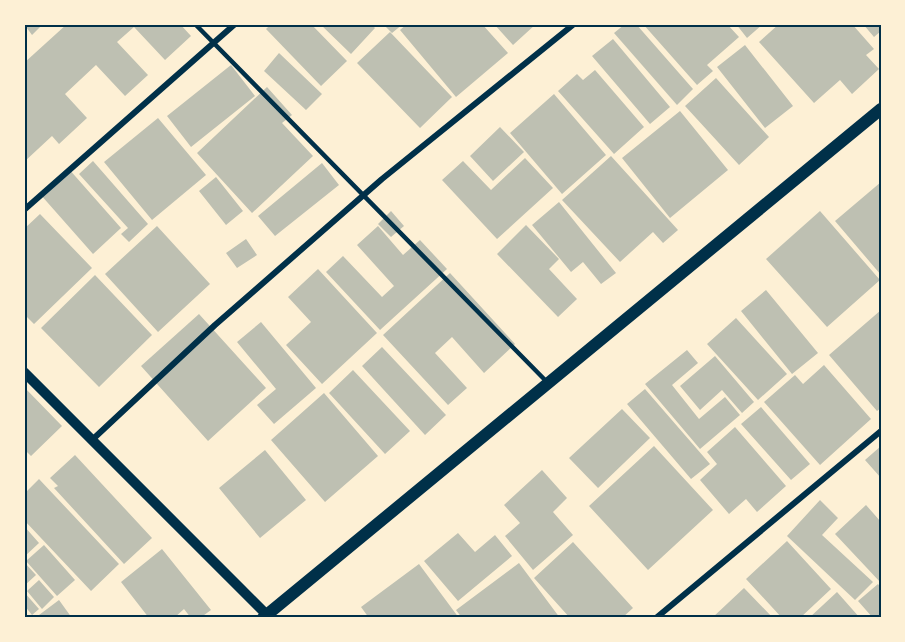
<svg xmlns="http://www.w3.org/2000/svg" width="905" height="642" viewBox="0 0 905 642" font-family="'Public Sans',sans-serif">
<rect width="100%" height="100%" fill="#fdf0d5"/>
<path fill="#bec0b2" d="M24,24H43L32,35Z
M67,24H180L191,36L165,60L134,27L117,42L148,75L125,96L96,65L65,94L87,118L59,144L52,136L24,162V63Z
M271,24H311L347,61L321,86L266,29Z
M320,24H371L375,28L351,54Z
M383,24H403L392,33Z
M407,24H482L508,53L456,97L400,30Z
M494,24H536L513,45Z
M625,24H636L693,89L677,105L614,33Z
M643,24H727L739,37L707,65L713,71L697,85Z
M736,24H763L747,38Z
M779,24H852L874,49L866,55L879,69L852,94L840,80L814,103L759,42Z
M863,24H881V31L874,37Z
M390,32L452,97L420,128L357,63Z
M613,39L670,107L650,124L592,56Z
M745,45L793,106L765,128L717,67Z
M279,53L322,94L306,110L264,71Z
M231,65L255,96L191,147L167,116Z
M595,70L644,127L614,154L558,91L577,74L583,80Z
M716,78L769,137L739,165L685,106Z
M267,87L292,115L282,123L313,156L252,213L197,153Z
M554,94L606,155L562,194L510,133Z
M680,111L728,170L670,218L622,158Z
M158,118L206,175L152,220L104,162Z
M500,127L524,152L493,181L470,156Z
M611,156L678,230L663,243L653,232L620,262L562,200Z
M525,158L553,188L497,239L442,180L463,161L491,190Z
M93,161L148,224L129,242L121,234L128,228L79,174Z
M322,163L339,185L275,236L258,216Z
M68,168L121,228L93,254L40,194Z
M216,177L243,211L226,225L199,191Z
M881,182V275L835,221Z
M559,202L616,273L601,284L583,262L571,272L532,225Z
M391,211L404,226L391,237L378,224Z
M820,211L880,280L827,327L766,259Z
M40,214L92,268L34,324L24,314V229Z
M526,225L559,259L549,269L577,299L558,317L497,254Z
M157,226L210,284L158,332L105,274Z
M378,226L403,255L420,240L447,269L380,330L326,272L343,256L382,297L394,286L357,245Z
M246,239L257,255L237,268L226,253Z
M318,269L377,333L322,384L286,345L311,322L288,297Z
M450,273L515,344L484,373L452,337L435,353L467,388L448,405L383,335Z
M95,275L152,335L99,387L41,328Z
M766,290L818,353L792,374L741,311Z
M881,310V408L877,411L829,355Z
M199,314L266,388L208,441L141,366Z
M736,318L787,374L758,400L707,344Z
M261,322L316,388L274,424L257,405L276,389L237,342Z
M382,347L446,415L425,435L362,366Z
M687,350L698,363L672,385L699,419L725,397L740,415L700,449L645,384Z
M715,356L754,402L742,413L722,390L700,410L680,386Z
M824,365L871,419L820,465L764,402L795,375L803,384Z
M353,370L410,431L385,454L329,393Z
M24,387L62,426L31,456L24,449Z
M645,389L710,464L691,479L627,404Z
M324,393L378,456L325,502L271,440Z
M761,407L810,464L791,480L741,424Z
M622,409L650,438L598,488L569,458Z
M735,427L786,486L757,512L746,499L729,514L700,480L717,464L707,452Z
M654,446L713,510L648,570L589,506Z
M881,446V478L865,460Z
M265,450L306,500L260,538L219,488Z
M75,455L152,538L124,564L54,488L58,486L50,478Z
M542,470L567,498L553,512L573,535L533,570L505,536L520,523L504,505Z
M39,479L119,564L91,591L24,520V494Z
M820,500L838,518L822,535L873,582L855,600L787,536Z
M866,505L881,522V583L835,534Z
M24,526L39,543L24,557Z
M458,533L475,552L495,535L512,556L458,601L424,561Z
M787,541L831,589L800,618H782L746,579Z
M573,542L633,608L622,618H570L534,578Z
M44,545L75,580L57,596L26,561Z
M162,549L211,610L200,618H191L184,609L174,618H149L121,582Z
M24,562L36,575L24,586Z
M519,563L560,618H462L456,610Z
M419,564L459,618H369L361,607Z
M39,580L54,597L42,609L27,591Z
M878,584L881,588V618H873L858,601Z
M744,588L773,618H712Z
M24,592L39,609L32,615L24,605Z
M837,592L860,618H809Z
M59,600L72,618H35Z"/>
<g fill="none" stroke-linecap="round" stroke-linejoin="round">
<path stroke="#003049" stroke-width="4.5" d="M195,24L546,381"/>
<path stroke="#003049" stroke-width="6" d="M24,210L235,24
M92,440L215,325L382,179L574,24
M656,618L881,431"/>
<path stroke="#003049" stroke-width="10" d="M24,372L270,618"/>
<path stroke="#003049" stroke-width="12" d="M263,618L881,109"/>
</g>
<rect width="905" height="642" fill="none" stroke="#fdf0d5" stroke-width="51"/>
<rect x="26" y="26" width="854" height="590" fill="none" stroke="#003049" stroke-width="2"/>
</svg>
